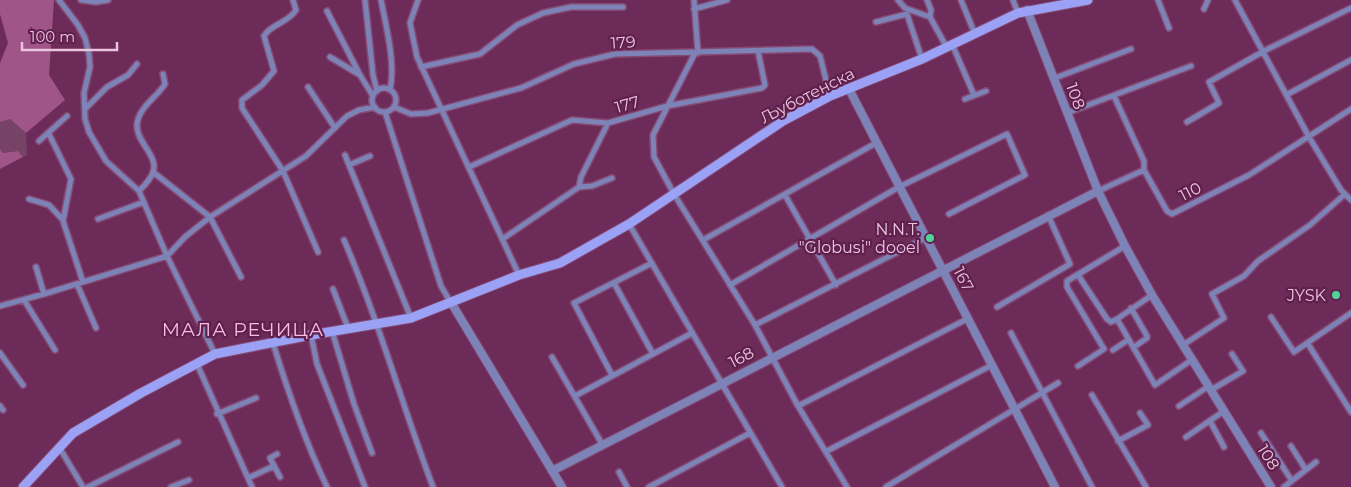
<svg xmlns="http://www.w3.org/2000/svg" width="1351" height="487" viewBox="0 0 1351 487" font-family="Montserrat,sans-serif">
<rect width="100%" height="100%" fill="#6c2b59"/>
<path fill="#764366" d="M10,119L26,133L27,155L23,157L18,151L3,153L0,149V122Z"/>
<path fill="#a05589" d="M0,0H54L49,75L65,100L26,133L10,119L0,122V63L8,43L0,14Z
M0,149L3,153L18,151L23,157L0,169Z"/>
<g fill="none" stroke-linecap="round" stroke-linejoin="round">
<g stroke="#854a73" stroke-width="8">
<path id="minor" d="M59,0L78,25L85,38L89,54L90,67L84,93L85,119L89,132L106,161L139,191L167,256L215,354
M81,0L96,2L108,0
M293,0L296,10C288,23 271,24 264,36L274,71L262,85L242,100V108L283,171L318,252
M365,0L373,75L377,91
M381,0C386,26 396,64 390,90
M418,0L410,23L417,57L519,275
M694,0L698,53
M898,0L905,8L930,17
M927,0L931,10L930,17L946,46
M961,0L975,34
M1013,0L1018,13
M1158,0L1169,28
M1235,0L1309,137L1341,190L1351,200
M694,9L727,0
M1204,9L1208,0
M327,11L360,75L373,96
M876,22L907,14L922,59
M952,44L974,95
M695,53L653,135L654,157L674,194L755,325L798,406L847,487
M330,57L360,75
M421,67L480,54L517,25L543,13L571,7H623
M1055,78L1131,49
M308,87L335,128
M372 100a12 12 0 1 1 24 0a12 12 0 1 1-24 0Z
M1288,94L1351,60
M1114,96L1144,161V170
M965,99L986,91
M394,107L411,114L428,113L521,88L574,64L615,54L812,49L820,56L830,96
M85,109L107,87L128,75L137,64
M385,112L441,286L451,303
M1067,113L1191,66
M1187,122L1219,103L1209,82L1264,51L1351,8
M49,134L71,179L63,221L83,282
M39,141L67,116
M345,155L411,318
M349,165L370,156
M469,167L572,120L608,123L667,106L762,88L765,85L758,51
M153,172L210,217L241,277
M579,187L581,177L608,123
M139,191C144,186 151,179 153,172C159,156 136,142 137,125C138,108 157,97 165,84L163,74
M1098,191L1144,170L1167,211L1172,214L1249,175L1351,109
M785,195L836,285
M29,199L49,205L63,220
M98,219L144,202
M629,224L782,487
M504,238L579,187L592,186L612,178
M344,240C379,321 402,405 433,487
M703,240L876,143
M36,267L44,294
M1078,275L1107,319L1111,322L1117,319
M614,283L653,354
M77,284L96,328
M730,285L899,187L1007,134L1025,175L949,214
M333,289L348,328
M1152,295L1117,319L1155,385L1193,359
M24,300L55,350
M0,306L44,294L167,256L185,237L210,217L306,156L347,116L359,110L375,107
M997,307L1070,264L1048,215
M1131,308L1147,336V338L1137,345
M1271,317L1294,352L1351,313
M755,325L927,237
M332,331L354,404L372,453
M1011,333L1092,487
M311,335L317,364L365,487
M273,343C288,392 305,441 327,487
M1308,344L1351,412
M1183,345L1224,318L1212,294L1244,276L1258,261L1310,225L1345,194
M1113,350L1128,340
M0,353L23,385
M552,357L602,444
M197,364L252,487
M1078,366L1104,349L1067,287V281L1125,246
M612,375L574,303L652,263
M1211,390L1243,371L1232,354
M1092,395L1146,487
M575,396L692,333
M0,406L3,410
M798,406L969,318
M1179,406L1209,386
M217,414L256,398
M1210,421L1224,447
M1261,433L1292,481
M1186,437L1224,411
M1118,441L1148,425L1140,413
M1291,446L1306,470
M59,447L83,487
M827,451L992,365
M277,454L270,458L280,477
M619,472L627,487
M248,478L274,466
M88,487L178,442
M171,487L189,480
M649,487L750,433
M886,487L1058,383
M1284,487L1316,462"/>
</g>
<g stroke="#854a73" stroke-width="10">
<path id="tertiary" d="M1027,10L1098,191L1125,246L1152,295L1271,487
M849,89L1055,487
M452,304L562,487
M552,471L1098,191"/>
</g>
<g stroke="#854a73" stroke-width="11">
<path id="secondary" d="M23,487L73,433L141,393L215,354L311,335L411,318L519,275L560,263L629,224L783,121L830,96L922,59L1018,13L1088,0"/>
</g>
<use href="#minor" stroke="#7d82b7" stroke-width="5"/>
<use href="#tertiary" stroke="#7d82b7" stroke-width="8"/>
<use href="#secondary" stroke="#9ba1f5" stroke-width="9"/>
</g>
<g fill="#52d397" stroke="#60204e" stroke-width="2">
<circle cx="930" cy="238" r="5"/>
<circle cx="1336" cy="295" r="5"/>
</g>
<g text-anchor="middle" stroke-width="4.5" stroke-linejoin="round" paint-order="stroke">
<g font-size="16" fill="#ebc4dd" stroke="#60204e">
<text transform="translate(623 42) rotate(-4)" y="6">179</text>
<text transform="translate(807 95) rotate(-27)" y="6">Љуботенска</text>
<text transform="translate(1076 96) rotate(70)" y="6">108</text>
<text transform="translate(627 104) rotate(-16)" y="6">177</text>
<text transform="translate(1190 191) rotate(-27)" y="6">110</text>
<text transform="translate(964 279) rotate(62)" y="6">167</text>
<text transform="translate(741 357) rotate(-28)" y="6">168</text>
<text transform="translate(1269 457) rotate(58)" y="6">108</text>
</g>
<g font-size="16" fill="#ebc4dd" stroke="#60204e" text-anchor="end">
<text x="920" y="235">N.N.T.<tspan x="920" dy="18">"Globusi" dooel</tspan></text>
<text x="1326" y="301">JYSK</text>
</g>
<g font-size="19" letter-spacing="1" fill="#f9bbe3" stroke="#60204e">
<text x="243" y="336">МАЛА РЕЧИЦА</text>
</g>
</g>
<path d="M22 42v8h95v-8" fill="none" stroke="#ebc4dd" stroke-width="2.5"/>
<text x="30" y="42" font-size="15" fill="#ebc4dd" stroke="#60204e" stroke-width="4" paint-order="stroke">100 m</text>
</svg>
